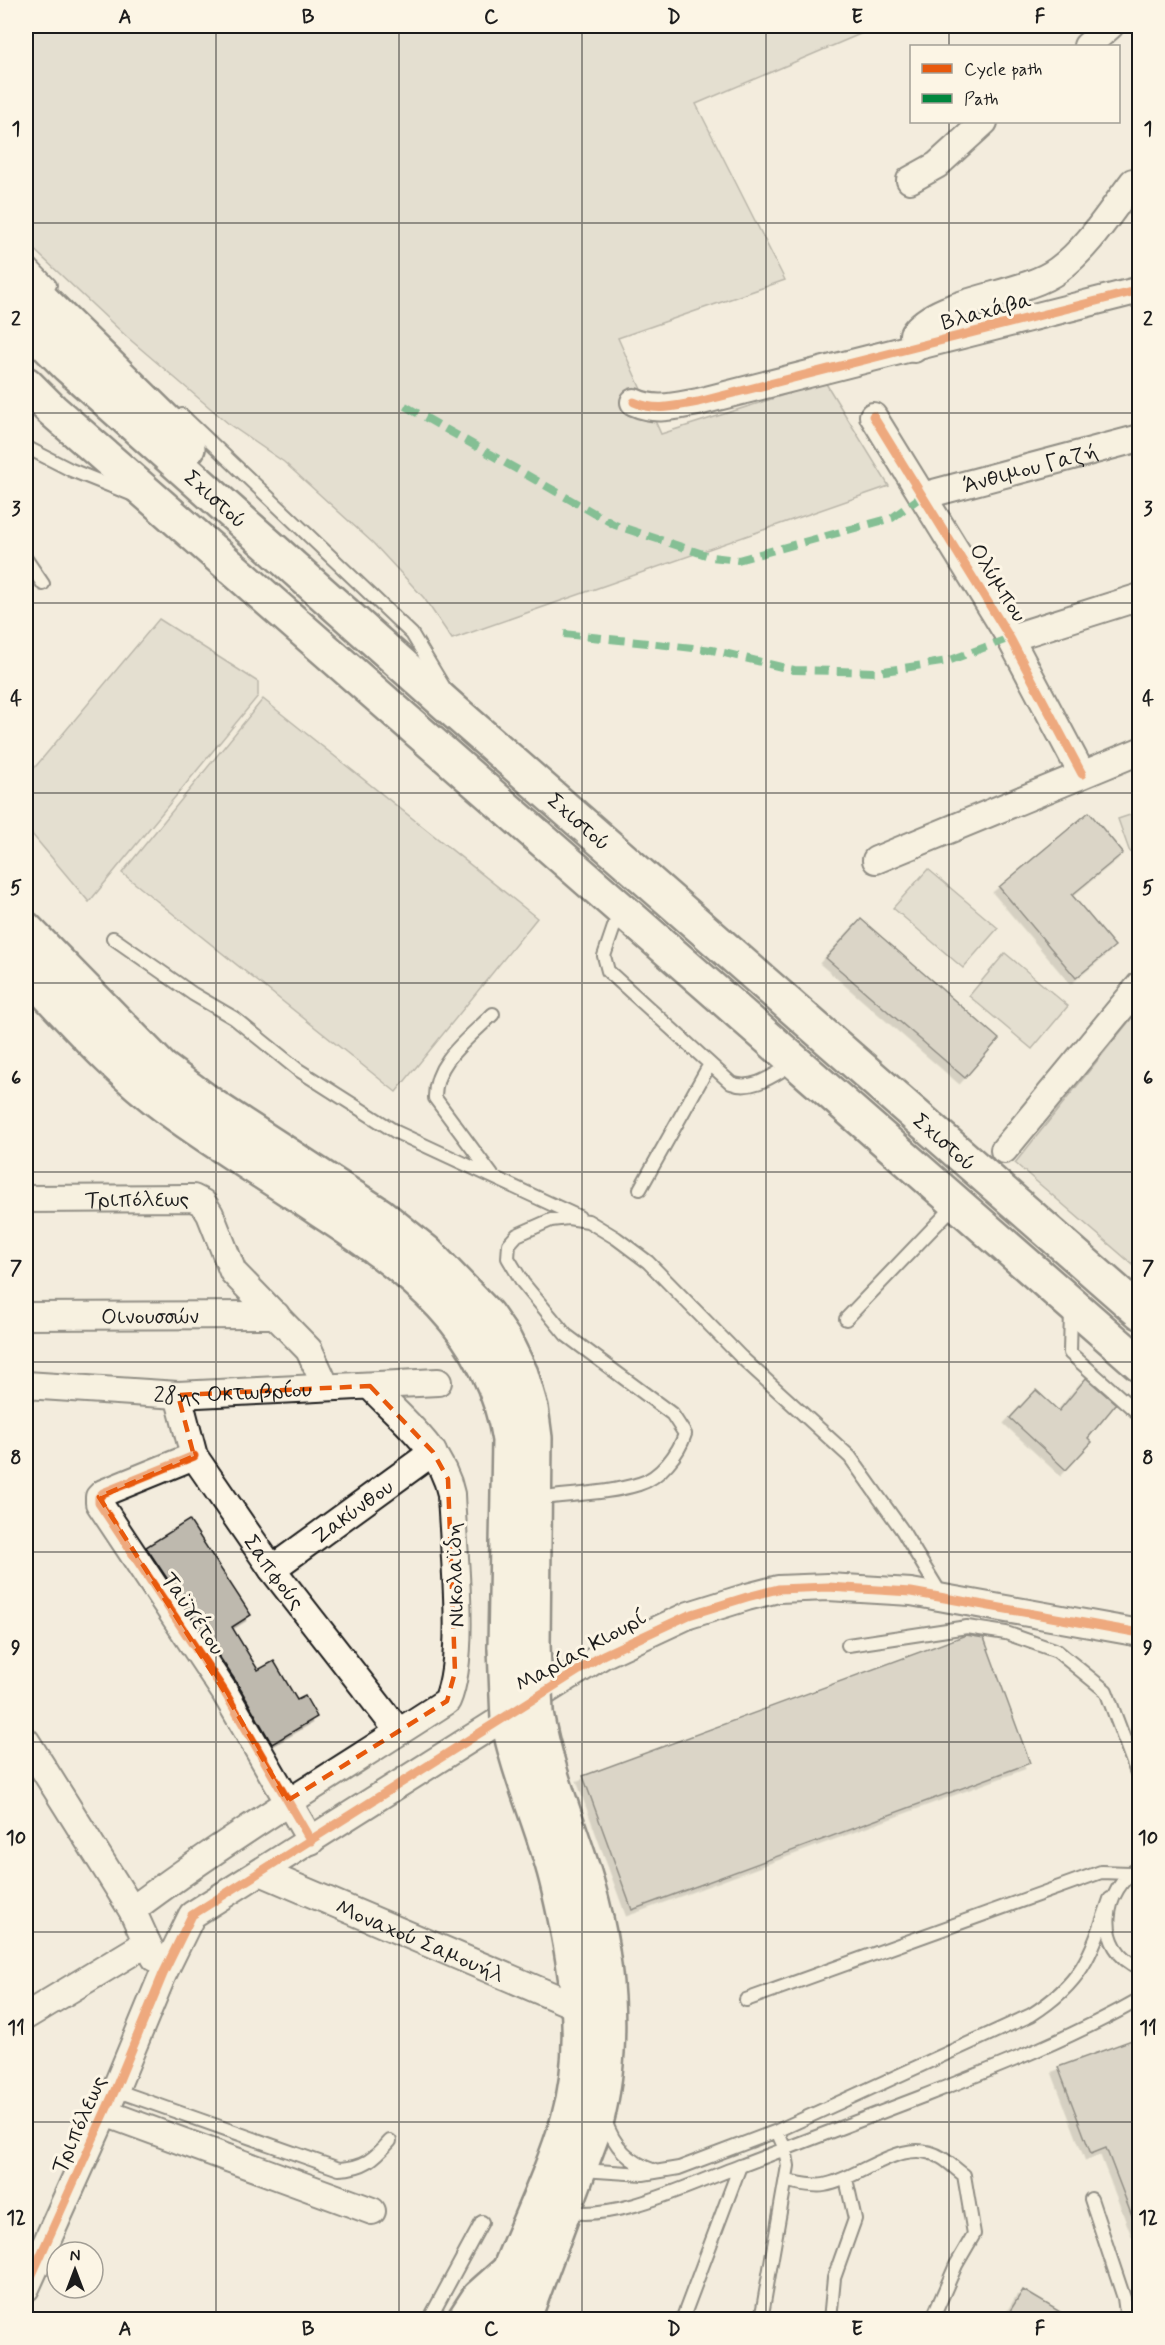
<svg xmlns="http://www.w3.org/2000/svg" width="1165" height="2345" viewBox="0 0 1165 2345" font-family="Mynerve,sans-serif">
<defs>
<filter id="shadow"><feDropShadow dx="-5.5" dy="5.5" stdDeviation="0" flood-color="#0004"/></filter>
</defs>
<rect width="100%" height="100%" fill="#f3ecdd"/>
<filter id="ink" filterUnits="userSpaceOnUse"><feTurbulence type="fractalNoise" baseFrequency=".0167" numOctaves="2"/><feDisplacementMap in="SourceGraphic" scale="12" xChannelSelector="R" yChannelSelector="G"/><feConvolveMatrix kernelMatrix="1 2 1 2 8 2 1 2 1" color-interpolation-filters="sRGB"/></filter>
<g filter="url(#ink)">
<path fill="#d3cec1" stroke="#78756e" stroke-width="1.5" d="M26,26H879L696,104L785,280L618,338L661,434L825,382L889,486L452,639L424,598L373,543L284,462L230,425L127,337L26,242Z
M159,619L258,682V696L89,902L26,827V778Z
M263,699L537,918L396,1092L122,873Z
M1139,812H1140L1139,863L1129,850L1118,819Z
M928,869L998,928L963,968L893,908Z
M1005,953L1068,1006L1032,1049L969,996Z
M1139,1009V1270L1015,1163Z"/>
<path fill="#beb9ae" stroke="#1c1c1c" stroke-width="1.5" filter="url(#shadow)" d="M1089,812L1123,853L1072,895L1115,946L1076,978L999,887Z
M861,919L999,1039L965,1078L826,958Z
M1086,1378L1116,1404L1088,1438L1092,1442L1066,1470L1010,1418L1036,1390L1059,1411Z
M189,1520L251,1615L232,1627L258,1670L274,1661L297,1700L305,1696L317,1717L272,1744L237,1683L146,1547Z
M966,1635L984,1638L1030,1763L632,1910L583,1776Z
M1140,2037V2231H1138L1106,2148L1091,2154L1058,2067Z
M1023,2290L1072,2319H1005Z"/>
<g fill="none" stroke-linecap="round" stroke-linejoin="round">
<g stroke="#1c1c1c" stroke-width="16">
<path id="lane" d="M26,260L50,285
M182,415L412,634L445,689
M26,447L71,470L131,494
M26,559L43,584
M619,912L604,956L608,971L731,1083C753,1092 775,1074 794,1063
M113,938L193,994L234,1018L297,1069L396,1132L579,1217
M492,1175L435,1098C434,1062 469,1038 493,1014
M640,1189L710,1064
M1071,1309L1070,1353L1140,1415
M846,1319L955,1205
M537,1499C570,1494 607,1494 639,1484C660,1478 679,1453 685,1434L672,1414L566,1335L523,1283L508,1258L509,1244L517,1235L551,1220L568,1218L588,1221L616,1238L648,1262L741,1357L850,1457L902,1530L942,1596
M848,1645L967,1627L1006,1633L1057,1651L1106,1691L1140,1781
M1140,1867C1102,1889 1094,1949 1140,1968
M746,2000L1101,1872L1129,1873
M115,2090L339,2169C364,2168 374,2159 390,2141
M605,2120C614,2147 629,2162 655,2171
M582,2170L643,2174L679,2168L777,2131L1031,2015C1083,1982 1091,1955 1110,1899
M787,2181C798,2183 813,2187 824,2185C861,2179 903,2134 942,2158C950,2163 957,2170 964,2175L974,2234L956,2265L932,2320
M1091,2199L1124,2298L1127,2320
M565,2211C618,2222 692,2183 743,2165C802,2143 861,2120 921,2097C995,2068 1070,2039 1140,1999
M429,2320L482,2222
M682,2320L740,2166
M761,2320L788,2166L785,2149L777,2131
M830,2320L834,2278L855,2219L846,2179"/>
</g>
<g stroke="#1c1c1c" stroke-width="30">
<g id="street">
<path d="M1087,46L1110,26"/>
<path d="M910,180L937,165L984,122"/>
<path d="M914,349L913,334C937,298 1022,297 1058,270C1089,247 1110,212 1133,182"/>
<path d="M634,402C656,412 675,406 698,402L1140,290"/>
<path d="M873,416L1010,638L1082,774"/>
<path id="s1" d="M922,496L1140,438"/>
<path d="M1010,638L1140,597"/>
<path d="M876,860L1140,751"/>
<path d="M1004,1150L1140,985"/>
<path id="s2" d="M26,1199L193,1198L203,1203L210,1214L233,1272L309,1350L326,1387"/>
<path id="s3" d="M26,1316L276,1315"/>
<path id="s4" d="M26,1385L178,1395L438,1382"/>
<path id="s5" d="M178,1395L194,1456L272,1569L399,1732"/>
<path d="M194,1456L103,1493L99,1497V1503L224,1691L311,1841"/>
<path id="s6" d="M272,1569L433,1452"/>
<path d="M26,1741L132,1910L147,1943"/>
<path id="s7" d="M263,1873L578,2007"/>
<path d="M132,1910C233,1834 341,1770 447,1701C467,1654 453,1549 451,1494C442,1449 400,1418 370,1386"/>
<path d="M26,2016L147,1943L155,1958"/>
<path d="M105,2113L372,2211"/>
<path d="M26,2288L115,2090L163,1974L192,1915L603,1655L689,1615L747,1597L778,1589L828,1587L911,1592L1140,1633"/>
</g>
</g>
<g stroke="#1c1c1c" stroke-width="38">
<path id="secondary" d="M26,929L162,1068L213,1106L380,1215L426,1252L487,1315L505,1341L521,1374L531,1408L535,1438L533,1645
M26,971C71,1018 115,1070 169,1109C218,1145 270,1176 320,1210C409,1268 492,1328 509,1440L505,1648
M490,2320C513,2252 548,2188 568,2120C590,2043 576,1962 558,1886C545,1829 519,1778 508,1720
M523,2320L595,2127C617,2044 609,1952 583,1870C566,1818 546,1768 536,1713"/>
</g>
<g stroke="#1c1c1c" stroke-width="38">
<g id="primary">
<path d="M26,284L179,434L188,448"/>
<path id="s8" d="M26,324L68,366L455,712L1140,1312"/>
<path d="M26,384L52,410L1140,1364"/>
<path d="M464,2320L479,2297L506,2273"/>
</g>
</g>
<use href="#lane" stroke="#fcf5e5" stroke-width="12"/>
<use href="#street" stroke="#fcf5e5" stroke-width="26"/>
<use href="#secondary" stroke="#fcf5e5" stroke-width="33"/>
<use href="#primary" stroke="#fcf5e5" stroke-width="33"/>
<g stroke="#1c1c1c" stroke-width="38" stroke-linecap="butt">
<path id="secondary-bridge" d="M533,1645L536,1713
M505,1648L508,1720"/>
</g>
<use href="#secondary-bridge" stroke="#fcf5e5" stroke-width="33"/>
<path stroke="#00873e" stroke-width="8" stroke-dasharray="15 8" stroke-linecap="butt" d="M405,406L615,525L712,557L738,560L892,518L922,496
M564,634L712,650L794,670L878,672L948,661L1010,638"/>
<g stroke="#fcf5e5" stroke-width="13">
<path id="cycleway" d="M634,402C656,412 675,406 698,402L1140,290
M873,416L1010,638L1082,774
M194,1456L103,1493L99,1497V1503L224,1691L311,1841
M26,2288L115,2090L163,1974L192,1915L603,1655L689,1615L747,1597L778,1589L828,1587L911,1592L1140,1633"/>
</g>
<use href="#cycleway" stroke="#e8590c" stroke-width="9"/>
</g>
</g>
<path d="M0 0H1165V2345H0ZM370,1386L433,1452L448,1479L455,1672L447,1701L287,1801L224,1691L99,1497L194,1456L178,1395Z" fill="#f3ecdd" fill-opacity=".55" fill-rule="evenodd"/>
<path fill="none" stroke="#e8590c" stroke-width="4.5" stroke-dasharray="12 8" stroke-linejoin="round" d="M370,1386L433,1452L448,1479L455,1672L447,1701L287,1801L224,1691L99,1497L194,1456L178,1395Z"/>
<path fill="none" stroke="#1c1c1c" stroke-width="1.5" stroke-opacity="0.55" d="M216,26V2320M399,26V2320M582,26V2320M766,26V2320M949,26V46M949,122V2320M26,223H1140M26,413H1140M26,603H1140M26,793H1140M26,983H1140M26,1172H1140M26,1362H1140M26,1552H1140M26,1742H1140M26,1932H1140M26,2122H1140"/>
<g text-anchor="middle" stroke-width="6" stroke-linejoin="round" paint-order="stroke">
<g font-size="22" fill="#1c1c1c" stroke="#fcf5e5">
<text transform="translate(986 310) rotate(-15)" y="8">Βλαχάβα</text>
<text dy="8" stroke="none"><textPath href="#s1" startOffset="112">Άνθιμου Γαζή</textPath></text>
<text dy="8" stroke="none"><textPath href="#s8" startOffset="258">Σχιστού</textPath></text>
<text transform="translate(999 582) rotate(58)" y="8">Ολύμπου</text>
<text dy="8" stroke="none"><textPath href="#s8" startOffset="744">Σχιστού</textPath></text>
<text dy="8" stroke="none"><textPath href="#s8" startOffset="1230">Σχιστού</textPath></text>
<text dy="8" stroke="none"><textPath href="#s2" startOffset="111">Τριπόλεως</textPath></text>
<text dy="8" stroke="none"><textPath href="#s3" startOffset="124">Οινουσσών</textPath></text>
<text dy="8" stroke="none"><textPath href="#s4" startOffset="207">28ης Οκτωβρίου</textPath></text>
<text dy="8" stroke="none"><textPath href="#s6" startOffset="99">Ζακύνθου</textPath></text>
<text dy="8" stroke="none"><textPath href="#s5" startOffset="204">Σαπφούς</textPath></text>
<text transform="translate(454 1575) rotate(-92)" y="8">Νικολαϊδη</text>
<text transform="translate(194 1613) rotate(56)" y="8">Ταϋγέτου</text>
<text transform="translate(580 1650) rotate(-29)" y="8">Μαρίας Κιουρί</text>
<text dy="8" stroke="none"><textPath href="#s7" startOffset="171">Μοναχού Σαμουήλ</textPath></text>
<text transform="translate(78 2124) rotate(-66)" y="8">Τριπόλεως</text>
</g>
</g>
<rect width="1165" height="2345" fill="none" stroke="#fcf5e5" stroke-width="66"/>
<rect x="910" y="45" width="210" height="78" fill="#fcf5e5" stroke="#a29e95" stroke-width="1.5"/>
<rect x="922" y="64" width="30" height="9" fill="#e8590c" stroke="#a29e95" stroke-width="1.5"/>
<text x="964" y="75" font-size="18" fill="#1c1c1c">Cycle path</text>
<rect x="922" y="94" width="30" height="9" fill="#00873e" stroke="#a29e95" stroke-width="1.5"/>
<text x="964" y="105" font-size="18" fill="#1c1c1c">Path</text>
<g transform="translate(75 2270)"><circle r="28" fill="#fcf5e5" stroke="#a29e95" stroke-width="1.5"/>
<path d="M0-4.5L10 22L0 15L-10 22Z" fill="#1c1c1c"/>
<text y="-9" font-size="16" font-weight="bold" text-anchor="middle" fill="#1c1c1c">N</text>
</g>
<rect x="33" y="33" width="1099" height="2279" fill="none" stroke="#1c1c1c" stroke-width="2"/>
<g font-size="20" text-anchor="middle" font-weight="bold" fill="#1c1c1c">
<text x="125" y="23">A</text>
<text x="308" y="23">B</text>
<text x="491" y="23">C</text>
<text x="674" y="23">D</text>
<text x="857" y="23">E</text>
<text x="1040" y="23">F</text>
<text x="16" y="135">1</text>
<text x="1148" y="135">1</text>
<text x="16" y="325">2</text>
<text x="1148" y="325">2</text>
<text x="16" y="515">3</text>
<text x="1148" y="515">3</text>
<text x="16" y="705">4</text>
<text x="1148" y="705">4</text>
<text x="16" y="894">5</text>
<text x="1148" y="894">5</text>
<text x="16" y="1084">6</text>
<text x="1148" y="1084">6</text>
<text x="16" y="1274">7</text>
<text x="1148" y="1274">7</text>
<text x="16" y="1464">8</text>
<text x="1148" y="1464">8</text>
<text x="16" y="1654">9</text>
<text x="1148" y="1654">9</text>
<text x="16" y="1844">10</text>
<text x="1148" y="1844">10</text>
<text x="16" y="2034">11</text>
<text x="1148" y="2034">11</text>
<text x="16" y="2224">12</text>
<text x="1148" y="2224">12</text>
<text x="125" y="2335">A</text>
<text x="308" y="2335">B</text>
<text x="491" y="2335">C</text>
<text x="674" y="2335">D</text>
<text x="857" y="2335">E</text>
<text x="1040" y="2335">F</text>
</g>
</svg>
